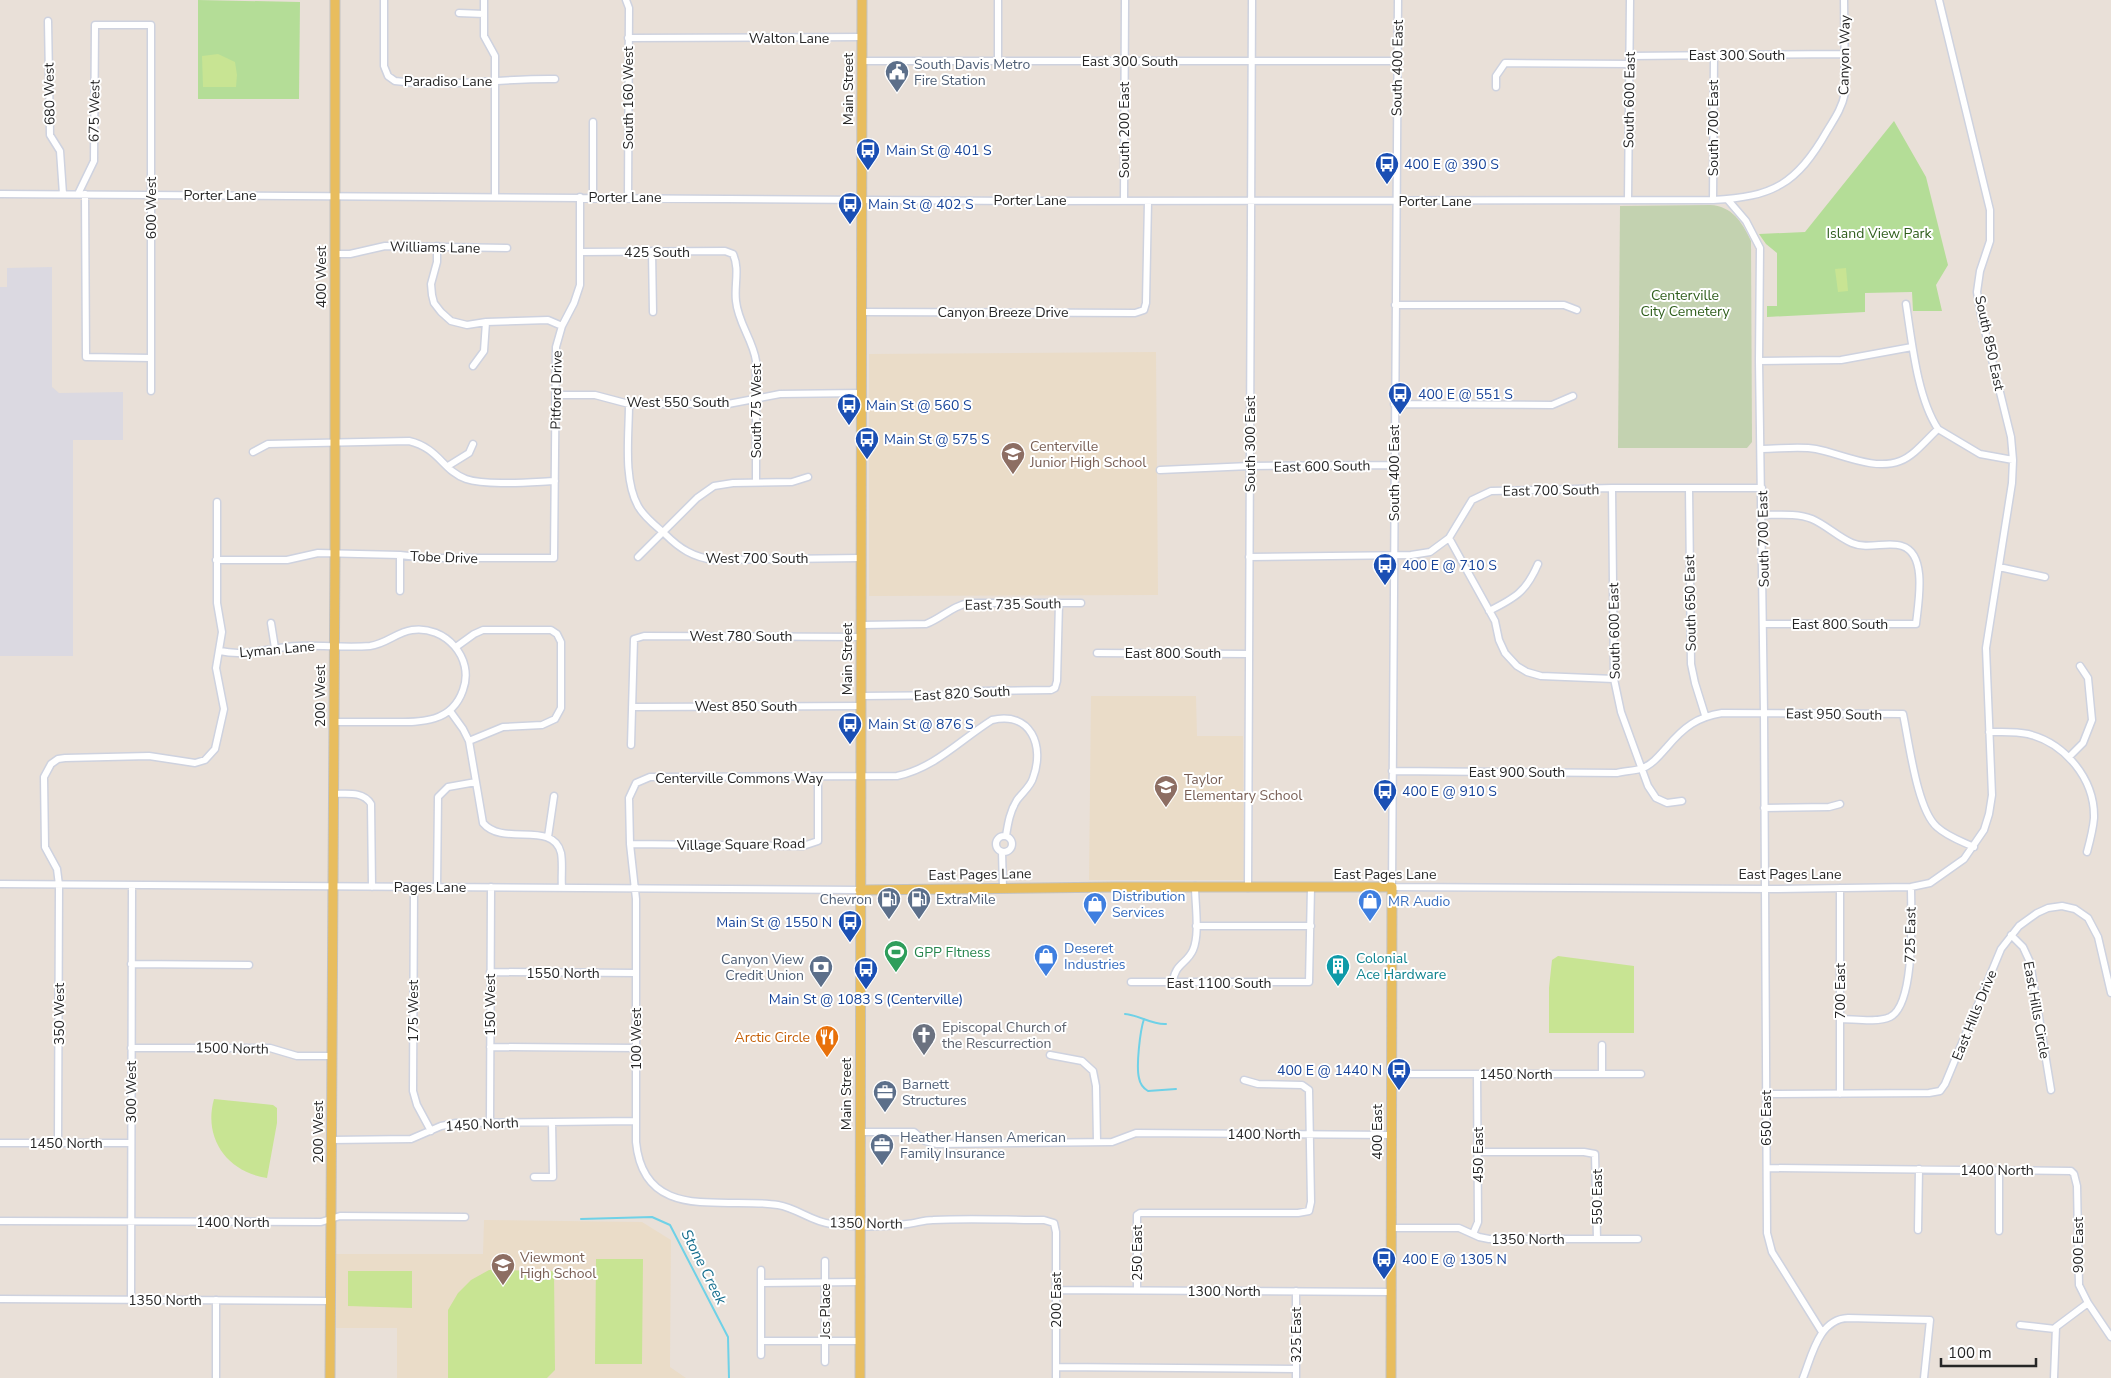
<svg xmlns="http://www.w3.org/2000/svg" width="2111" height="1378" viewBox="0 0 2111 1378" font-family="'Nunito Sans',sans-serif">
<rect width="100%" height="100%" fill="#e9e0d8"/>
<path fill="#dbd9e1" d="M52,267V387L59,393L123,392V440H73V656H0V287H7V268Z"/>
<path fill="#eadcc8" d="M1156,352L1158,595L869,596V354Z
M1091,696H1196L1197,736H1243L1244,880H1089Z
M484,1220L642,1222L671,1240L670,1367L686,1378H397V1328H336V1254H483Z"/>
<path fill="#b4dd97" d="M198,0L300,2L299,99H198Z
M1894,121L1926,177L1948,265L1936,285L1942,311H1913L1912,292L1865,293V312L1767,317V306H1777V253L1766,244L1759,234L1805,232Z"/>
<path fill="#c3d2b0" d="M1710,205C1732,206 1742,222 1751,241L1752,442L1747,448H1618L1620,206Z"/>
<path fill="#c8e493" d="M218,54L235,62L237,75L236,87H203L202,56Z
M1846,268L1848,291L1838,292L1835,269Z
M1558,956L1634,966V1033H1549V988L1552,960Z
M214,1099L273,1105L277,1108V1123L267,1178C227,1172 203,1138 214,1099Z
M596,1259H643L642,1364H595Z
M489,1270L554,1271L555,1370L547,1378H448V1310L458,1293L471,1280Z
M348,1271H412V1308L348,1306Z"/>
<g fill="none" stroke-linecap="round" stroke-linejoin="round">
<path stroke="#6fd1e7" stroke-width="2" d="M1125,1014C1139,1015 1152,1025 1166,1024
M1144,1019C1140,1031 1136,1066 1139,1078C1140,1084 1143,1088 1148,1091L1176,1089
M581,1219L652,1217L670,1225L728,1337L729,1378"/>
<g stroke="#ced2df" stroke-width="9">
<path id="minor" d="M384,0V66L388,76L395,81C448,88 502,78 555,79
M484,0V36L495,56V196
M626,0L629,8L628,197
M1398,0L1392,887L1772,889L1911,887L1930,883L1964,859L1984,830L1989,814L1992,795L1986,648L2012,483L2013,460L2011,437L1981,315L1977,292L1980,271L1990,241V210L1939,0
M459,13L484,14
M48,21L50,135L60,151L63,194
M628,38L862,37
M1630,56L1845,54
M862,61H1398
M998,61V0
M1496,87V76L1505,63L1630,64
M0,194L1032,201L1713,200C1773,197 1797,184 1827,131C1835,118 1842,108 1845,93L1844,0
M78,194L94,161L95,25H151V391
M85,194L86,357L151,358
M593,197V122
M1628,200L1630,0
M1713,200L1714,55
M1728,200L1746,221L1760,248L1759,361L1764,713L1767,1233L1772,1252L1822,1332
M1124,201L1125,0
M437,246V262L431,284L432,295L434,303L441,312L451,321L467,325L486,322L548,320L562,326
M652,251L653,312
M581,252L725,251L733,254C740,269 734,285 736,301C738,323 753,340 756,361V482
M335,254H350L385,246L507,248
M1906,304C1912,342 1917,397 1938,429
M1395,305H1564L1577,310
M862,312L1135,313L1144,310L1146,303L1148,201
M1759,361L1841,360L1912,347
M473,366L484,351L486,322
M556,395H595L629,404H728L780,394L861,393
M629,404C629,435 623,479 638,506C644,517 656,526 665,534C680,549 693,557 714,560L861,558
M1394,404L1552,405L1573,396
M1762,449C1779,449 1799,446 1816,449C1842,454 1874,471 1900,461C1914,456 1927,439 1938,429L1980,454L2013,460
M253,452L268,444L409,441C439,448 443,471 466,479C487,486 531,482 555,481
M448,466L469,453L473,444
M1160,470L1250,466L1394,465
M1612,488L1614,679L1621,712L1648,786L1656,798L1667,803L1682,801
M1689,488L1691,664L1695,683L1705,715
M1762,515C1778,515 1797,513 1812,519C1826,525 1838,537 1852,543C1868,550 1887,541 1902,546C1928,554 1918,604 1916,624H1763
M1449,538L1495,621L1499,640L1505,653L1517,666L1527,672L1541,676L1614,679
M638,557L697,498L714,486L733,483L792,482L808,477
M1249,557L1411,555L1430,552L1449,538L1472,500L1491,491L1612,488H1762
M216,560H287L318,553L400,555L427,558H554L556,347L562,326L574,303L580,285V197
M1999,567L2045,577
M400,591V555
M1489,611C1515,598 1526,592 1538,564
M271,623L275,648
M861,625L926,624C942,618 953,605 970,603H1081
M456,647L474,634L483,630H551L557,634L561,642V708L555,719L542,725L503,727L469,741
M220,651C246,657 272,647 298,646C322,645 347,648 370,646C386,644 397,632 412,630C445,625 475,658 463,690C451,725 417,722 387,722C369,722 351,722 334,722
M1097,653L1249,654
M861,696L967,695L981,691L1051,690L1055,688L1057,681L1059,603
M632,707L861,706
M450,711L463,729L469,741L483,823C503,847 553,820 561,853C563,864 561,877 562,888
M1989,732C2002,732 2015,731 2028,734C2065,743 2095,779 2094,818C2093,830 2090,841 2087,852
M631,745L634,639L644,636L861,637
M2069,757L2083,743L2092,720L2088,678L2080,666
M1392,771L1617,773C1624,771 1633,771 1640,769C1651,766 1660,755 1667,747C1684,727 1697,717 1722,713L1903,714C1909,742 1917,810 1937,827C1948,837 1961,841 1974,847
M333,794C347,794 363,791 371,804L372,887
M1764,808L1829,807L1840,804
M996 844a8 8 0 1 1 16 0a8 8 0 1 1-16 0Z
M1006,836C1008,823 1010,811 1017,800C1022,793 1031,786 1033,778C1045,746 1031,711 992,720C960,740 935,768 897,776L650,777L636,783L629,798L630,844L636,899V1142C644,1224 724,1196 778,1205C797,1208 812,1222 831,1224C855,1227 883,1227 907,1224C916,1223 924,1220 933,1220C970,1218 1007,1220 1044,1220L1054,1223L1056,1232V1378
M548,837L554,796
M630,844L803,846L818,841V777
M1002,852L1003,888
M0,884L860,890
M414,887L413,1091L417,1105L431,1131
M437,887L438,797L448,787L476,782
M1248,888L1252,0
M1840,888V1094
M1196,926H1311
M2011,935L2023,947L2030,962L2051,1090
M131,964L249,965
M490,972L636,973
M1131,982H1309L1311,887
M1173,983C1174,964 1187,964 1193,950C1200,934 1195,904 1195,886
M1840,1019C1854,1019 1877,1023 1890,1017C1916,1004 1911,912 1911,887
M1602,1045V1074
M490,1047L636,1048
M131,1048H270L297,1056H332
M1050,1055L1082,1061L1093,1071L1096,1086L1097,1142
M1391,1074H1641
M1766,1094L1929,1093L1940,1091L1945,1084L2001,949L2019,926L2037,913L2048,908L2062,906L2075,909L2088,918L2098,937L2111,993
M490,1122L491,887
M860,1132H914L925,1141L937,1144L1112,1142L1136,1133L1391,1135
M331,1140L411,1139L441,1126L456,1123L636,1121
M0,1143H131
M58,1143L59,885L57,869L45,847L44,777L51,764L58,759L65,758L149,756L195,763L205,760L215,749L224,709L216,668L222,632L217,603V502
M1478,1152H1584L1595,1154L1597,1239
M1767,1168L2071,1171L2074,1174L2077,1186L2079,1285L2088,1303L2111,1337
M534,1177H553L552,1122
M0,1221L321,1222L340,1216L465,1217
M1391,1228H1459L1479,1237L1489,1239H1638
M1918,1230L1919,1169
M1999,1231V1170
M1473,1234L1478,1222L1477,1074
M825,1261V1362
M761,1270V1355
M761,1283L860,1282
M1056,1290L1391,1292
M1137,1290V1215L1140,1213H1298L1309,1211L1311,1202L1309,1090L1302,1085L1258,1084L1244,1080
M1296,1291V1378
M0,1299L330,1301
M131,1300L132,885
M216,1300V1378
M2020,1325L2055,1329
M761,1341H860
M1056,1367L1296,1369
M1803,1378C1812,1355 1819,1319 1848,1318L1930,1320L1924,1378
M2054,1378L2056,1327L2088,1303"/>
</g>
<g stroke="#c2c2c2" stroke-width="11">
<path id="major" d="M860,890L1117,887H1392L1391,1378
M330,1378L335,554V0
M860,1378L862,0"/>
</g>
<use href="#minor" stroke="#fff" stroke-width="6"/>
<use href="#major" stroke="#e8bd5e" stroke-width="9"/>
</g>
<defs>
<g id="civic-pin" transform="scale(1.25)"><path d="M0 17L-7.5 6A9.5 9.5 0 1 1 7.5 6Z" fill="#5c6f8a" stroke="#fff"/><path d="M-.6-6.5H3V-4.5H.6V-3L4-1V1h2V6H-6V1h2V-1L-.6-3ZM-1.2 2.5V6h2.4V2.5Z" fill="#fff"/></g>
<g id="bus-pin" transform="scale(1.25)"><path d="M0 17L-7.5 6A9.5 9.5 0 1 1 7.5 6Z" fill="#1a4fb4" stroke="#fff"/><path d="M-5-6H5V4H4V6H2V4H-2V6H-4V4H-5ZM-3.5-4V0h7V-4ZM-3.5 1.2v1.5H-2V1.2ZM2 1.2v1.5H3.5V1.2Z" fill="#fff"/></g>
<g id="school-pin" transform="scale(1.25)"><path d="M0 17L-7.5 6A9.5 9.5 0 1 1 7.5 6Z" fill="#8d6e63" stroke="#fff"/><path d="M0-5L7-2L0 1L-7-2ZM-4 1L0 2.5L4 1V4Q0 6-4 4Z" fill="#fff"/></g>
<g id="fuel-pin" transform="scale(1.25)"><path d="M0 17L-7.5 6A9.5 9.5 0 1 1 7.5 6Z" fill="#5c6f8a" stroke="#fff"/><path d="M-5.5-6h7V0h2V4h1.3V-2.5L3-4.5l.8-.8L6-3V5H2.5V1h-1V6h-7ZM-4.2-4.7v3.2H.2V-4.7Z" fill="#fff"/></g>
<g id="shop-pin" transform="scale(1.25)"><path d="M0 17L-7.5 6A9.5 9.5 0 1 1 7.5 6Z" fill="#3f7fe0" stroke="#fff"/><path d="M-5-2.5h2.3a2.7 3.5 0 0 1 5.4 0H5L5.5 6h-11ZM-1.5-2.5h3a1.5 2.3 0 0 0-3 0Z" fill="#fff"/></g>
<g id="stadium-pin" transform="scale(1.25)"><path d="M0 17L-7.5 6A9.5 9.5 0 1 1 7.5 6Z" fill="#2e9e5b" stroke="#fff"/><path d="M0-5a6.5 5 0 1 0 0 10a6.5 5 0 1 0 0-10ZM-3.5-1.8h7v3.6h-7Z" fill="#fff"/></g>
<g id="building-pin" transform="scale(1.25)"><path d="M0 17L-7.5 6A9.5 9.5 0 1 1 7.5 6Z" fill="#0f9aa8" stroke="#fff"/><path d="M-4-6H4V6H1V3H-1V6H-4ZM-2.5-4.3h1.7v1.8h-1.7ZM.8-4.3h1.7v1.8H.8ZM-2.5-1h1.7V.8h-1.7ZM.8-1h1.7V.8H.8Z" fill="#fff"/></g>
<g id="bank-pin" transform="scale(1.25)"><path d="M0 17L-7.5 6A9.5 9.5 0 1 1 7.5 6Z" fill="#5c6f8a" stroke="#fff"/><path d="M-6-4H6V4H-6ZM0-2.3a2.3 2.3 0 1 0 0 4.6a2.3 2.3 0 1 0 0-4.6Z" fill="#fff"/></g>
<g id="church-pin" transform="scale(1.25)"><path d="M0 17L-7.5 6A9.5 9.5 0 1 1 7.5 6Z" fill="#6b7280" stroke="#fff"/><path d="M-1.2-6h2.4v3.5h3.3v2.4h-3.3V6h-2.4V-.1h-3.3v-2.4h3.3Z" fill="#fff"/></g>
<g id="restaurant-pin" transform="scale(1.25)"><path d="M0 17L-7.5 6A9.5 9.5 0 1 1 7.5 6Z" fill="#e8710a" stroke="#fff"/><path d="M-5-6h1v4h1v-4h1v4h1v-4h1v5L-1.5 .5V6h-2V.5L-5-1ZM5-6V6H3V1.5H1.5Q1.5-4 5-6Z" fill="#fff"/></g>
<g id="office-pin" transform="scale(1.25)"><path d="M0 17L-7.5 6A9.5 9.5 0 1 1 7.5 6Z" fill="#5c6f8a" stroke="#fff"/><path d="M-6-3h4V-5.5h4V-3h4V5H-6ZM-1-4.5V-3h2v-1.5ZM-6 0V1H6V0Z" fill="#fff"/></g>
</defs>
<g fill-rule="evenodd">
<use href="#civic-pin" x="897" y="72"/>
<use href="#bus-pin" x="868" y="150"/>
<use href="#bus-pin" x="1387" y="164"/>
<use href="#bus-pin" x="850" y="204"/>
<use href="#bus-pin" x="1400" y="394"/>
<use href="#bus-pin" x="849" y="405"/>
<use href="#bus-pin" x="867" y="439"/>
<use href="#school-pin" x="1013" y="454"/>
<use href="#bus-pin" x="1385" y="565"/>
<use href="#bus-pin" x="850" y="724"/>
<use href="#school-pin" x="1166" y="787"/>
<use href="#bus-pin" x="1385" y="791"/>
<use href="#fuel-pin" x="889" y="899"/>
<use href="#fuel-pin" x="919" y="899"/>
<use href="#shop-pin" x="1370" y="901"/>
<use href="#shop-pin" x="1095" y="904"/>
<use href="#bus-pin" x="850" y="922"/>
<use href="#stadium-pin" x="896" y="952"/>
<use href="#shop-pin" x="1046" y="956"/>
<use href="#building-pin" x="1338" y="966"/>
<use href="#bank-pin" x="821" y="967"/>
<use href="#bus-pin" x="866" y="969"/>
<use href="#church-pin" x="924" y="1035"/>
<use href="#restaurant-pin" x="827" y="1037"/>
<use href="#bus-pin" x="1399" y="1070"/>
<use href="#office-pin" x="885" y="1092"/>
<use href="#office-pin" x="882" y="1145"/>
<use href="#bus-pin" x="1384" y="1259"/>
<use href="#school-pin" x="503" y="1265"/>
</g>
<g text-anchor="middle" stroke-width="4" stroke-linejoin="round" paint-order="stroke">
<g font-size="14" fill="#262626" stroke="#fff">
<text x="789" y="43">Walton Lane</text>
<text x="1737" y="60">East 300 South</text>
<text transform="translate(1844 55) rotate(-89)" y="5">Canyon Way</text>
<text x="1130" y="66">East 300 South</text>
<text transform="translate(1397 68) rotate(-89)" y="5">South 400 East</text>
<text x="448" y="86">Paradiso Lane</text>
<text transform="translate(848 89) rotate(-90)" y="5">Main Street</text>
<text transform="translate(49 94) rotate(-91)" y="5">680 West</text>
<text transform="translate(628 98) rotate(-90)" y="5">South 160 West</text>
<text transform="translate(1629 100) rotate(-89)" y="5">South 600 East</text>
<text transform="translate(94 111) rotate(-89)" y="5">675 West</text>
<text transform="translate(1713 128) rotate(-90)" y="5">South 700 East</text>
<text transform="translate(1124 130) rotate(-90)" y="5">South 200 East</text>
<text x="220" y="200">Porter Lane</text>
<text x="625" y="202">Porter Lane</text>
<text x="1030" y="205">Porter Lane</text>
<text x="1435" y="206">Porter Lane</text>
<text transform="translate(151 208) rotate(-90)" y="5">600 West</text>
<text transform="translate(435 247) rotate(1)" y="5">Williams Lane</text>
<text x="657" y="257">425 South</text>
<text transform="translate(321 277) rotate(-90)" y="5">400 West</text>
<text x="1003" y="317">Canyon Breeze Drive</text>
<text transform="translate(1990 343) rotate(78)" y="5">South 850 East</text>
<text transform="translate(556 390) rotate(-89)" y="5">Pitford Drive</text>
<text x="678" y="407">West 550 South</text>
<text transform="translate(756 411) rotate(-90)" y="5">South 75 West</text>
<text transform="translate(1250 444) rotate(-90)" y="5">South 300 East</text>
<text transform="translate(1322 466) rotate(-1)" y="5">East 600 South</text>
<text transform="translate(1394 473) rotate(-90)" y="5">South 400 East</text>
<text transform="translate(1551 490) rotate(-1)" y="5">East 700 South</text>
<text transform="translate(1763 539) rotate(-91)" y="5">South 700 East</text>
<text transform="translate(444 557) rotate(2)" y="5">Tobe Drive</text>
<text x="757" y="563">West 700 South</text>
<text transform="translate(1690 603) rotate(-91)" y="5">South 650 East</text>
<text transform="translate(1013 604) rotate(-1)" y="5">East 735 South</text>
<text x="1840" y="629">East 800 South</text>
<text transform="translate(1614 631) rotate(-91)" y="5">South 600 East</text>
<text x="741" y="641">West 780 South</text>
<text transform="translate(277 649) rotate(-5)" y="5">Lyman Lane</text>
<text x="1173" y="658">East 800 South</text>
<text transform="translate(847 659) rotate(-90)" y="5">Main Street</text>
<text transform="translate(962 693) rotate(-3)" y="5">East 820 South</text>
<text transform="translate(320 696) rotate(-90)" y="5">200 West</text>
<text x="746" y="711">West 850 South</text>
<text transform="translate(1834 714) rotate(1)" y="5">East 950 South</text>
<text x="1517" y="777">East 900 South</text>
<text x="739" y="783">Centerville Commons Way</text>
<text transform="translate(741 844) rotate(-1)" y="5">Village Square Road</text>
<text transform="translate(980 874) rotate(-1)" y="5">East Pages Lane</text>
<text x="1385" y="879">East Pages Lane</text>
<text x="1790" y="879">East Pages Lane</text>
<text x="430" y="892">Pages Lane</text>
<text transform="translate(1910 935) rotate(-89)" y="5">725 East</text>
<text x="563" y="978">1550 North</text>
<text x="1219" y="988">East 1100 South</text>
<text transform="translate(1840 991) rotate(-90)" y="5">700 East</text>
<text transform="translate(490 1005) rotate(-90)" y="5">150 West</text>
<text transform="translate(2037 1010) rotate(80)" y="5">East Hills Circle</text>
<text transform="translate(413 1011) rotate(-90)" y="5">175 West</text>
<text transform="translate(59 1014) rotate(-90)" y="5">350 West</text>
<text transform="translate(1974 1015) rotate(-68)" y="5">East Hills Drive</text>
<text transform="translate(636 1039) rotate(-90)" y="5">100 West</text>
<text transform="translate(232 1048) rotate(1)" y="5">1500 North</text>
<text x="1516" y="1079">1450 North</text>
<text transform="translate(131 1092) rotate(-90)" y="5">300 West</text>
<text transform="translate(846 1094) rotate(-90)" y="5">Main Street</text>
<text transform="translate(1766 1118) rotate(-90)" y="5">650 East</text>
<text transform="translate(482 1124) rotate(-3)" y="5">1450 North</text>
<text transform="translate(318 1132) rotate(-90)" y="5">200 West</text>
<text transform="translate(1377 1132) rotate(-90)" y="5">400 East</text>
<text x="1264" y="1139">1400 North</text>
<text x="66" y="1148">1450 North</text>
<text transform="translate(1478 1155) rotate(-90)" y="5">450 East</text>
<text x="1997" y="1175">1400 North</text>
<text transform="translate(1597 1197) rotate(-90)" y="5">550 East</text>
<text x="233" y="1227">1400 North</text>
<text transform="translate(866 1223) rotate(1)" y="5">1350 North</text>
<text x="1528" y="1244">1350 North</text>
<text transform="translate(2078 1245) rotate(-90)" y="5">900 East</text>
<text transform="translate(1137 1253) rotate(-90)" y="5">250 East</text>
<text x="1224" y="1296">1300 North</text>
<text x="165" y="1305">1350 North</text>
<text transform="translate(1056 1300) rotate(-90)" y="5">200 East</text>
<text transform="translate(825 1311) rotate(-90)" y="5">Jcs Place</text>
<text transform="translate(1296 1335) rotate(-90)" y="5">325 East</text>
</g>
<g font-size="14" fill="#4e5e75" stroke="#fff" text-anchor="start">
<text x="914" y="69">South Davis Metro<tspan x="914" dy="16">Fire Station</tspan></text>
<text x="872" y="904" text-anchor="end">Chevron</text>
<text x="936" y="904">ExtraMile</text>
<text x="804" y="964" text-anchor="end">Canyon View<tspan x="804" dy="16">Credit Union</tspan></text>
<text x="902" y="1089">Barnett<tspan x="902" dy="16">Structures</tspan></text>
<text x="900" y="1142">Heather Hansen American<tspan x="900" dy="16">Family Insurance</tspan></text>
</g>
<g font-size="14" fill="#164399" stroke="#fff" text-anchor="start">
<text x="886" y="155">Main St @ 401 S</text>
<text x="1404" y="169">400 E @ 390 S</text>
<text x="868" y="209">Main St @ 402 S</text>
<text x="1418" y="399">400 E @ 551 S</text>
<text x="866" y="410">Main St @ 560 S</text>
<text x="884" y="444">Main St @ 575 S</text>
<text x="1402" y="570">400 E @ 710 S</text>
<text x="868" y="729">Main St @ 876 S</text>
<text x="1402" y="796">400 E @ 910 S</text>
<text x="832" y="927" text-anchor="end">Main St @ 1550 N</text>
<text x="866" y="1004" text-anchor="middle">Main St @ 1083 S (Centerville)</text>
<text x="1382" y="1075" text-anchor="end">400 E @ 1440 N</text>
<text x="1402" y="1264">400 E @ 1305 N</text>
</g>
<g font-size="14" fill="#2f5e1c" stroke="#fff">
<text x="1879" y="238">Island View Park</text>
<text x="1685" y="300">Centerville<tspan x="1685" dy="16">City Cemetery</tspan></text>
</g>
<g font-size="14" fill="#785e54" stroke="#fff" text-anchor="start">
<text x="1030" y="451">Centerville<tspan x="1030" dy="16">Junior High School</tspan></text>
<text x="1184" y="784">Taylor<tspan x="1184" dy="16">Elementary School</tspan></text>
<text x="520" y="1262">Viewmont<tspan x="520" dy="16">High School</tspan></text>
</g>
<g font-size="14" fill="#366cbe" stroke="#fff" text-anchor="start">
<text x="1112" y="901">Distribution<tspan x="1112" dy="16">Services</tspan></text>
<text x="1388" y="906">MR Audio</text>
<text x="1064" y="953">Deseret<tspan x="1064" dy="16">Industries</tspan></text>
</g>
<g font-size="14" fill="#27864d" stroke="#fff" text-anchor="start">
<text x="914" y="957">GPP FItness</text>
</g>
<g font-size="14" fill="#0d838f" stroke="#fff" text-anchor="start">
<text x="1356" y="963">Colonial<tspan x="1356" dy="16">Ace Hardware</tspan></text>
</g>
<g font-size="14" fill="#5b616d" stroke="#fff" text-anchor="start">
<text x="942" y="1032">Episcopal Church of<tspan x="942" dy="16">the Rescurrection</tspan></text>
</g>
<g font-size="14" fill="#c56008" stroke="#fff" text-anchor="end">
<text x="810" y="1042">Arctic Circle</text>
</g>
<g font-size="15" font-style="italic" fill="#146d8d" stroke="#fff">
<text transform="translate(704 1267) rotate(63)" y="5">Stone Creek</text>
</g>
</g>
<path d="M1941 1358v8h95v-8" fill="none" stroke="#262626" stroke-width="2.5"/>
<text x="1948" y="1358" font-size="15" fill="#262626" stroke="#ffffff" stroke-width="4" paint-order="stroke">100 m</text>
</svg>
